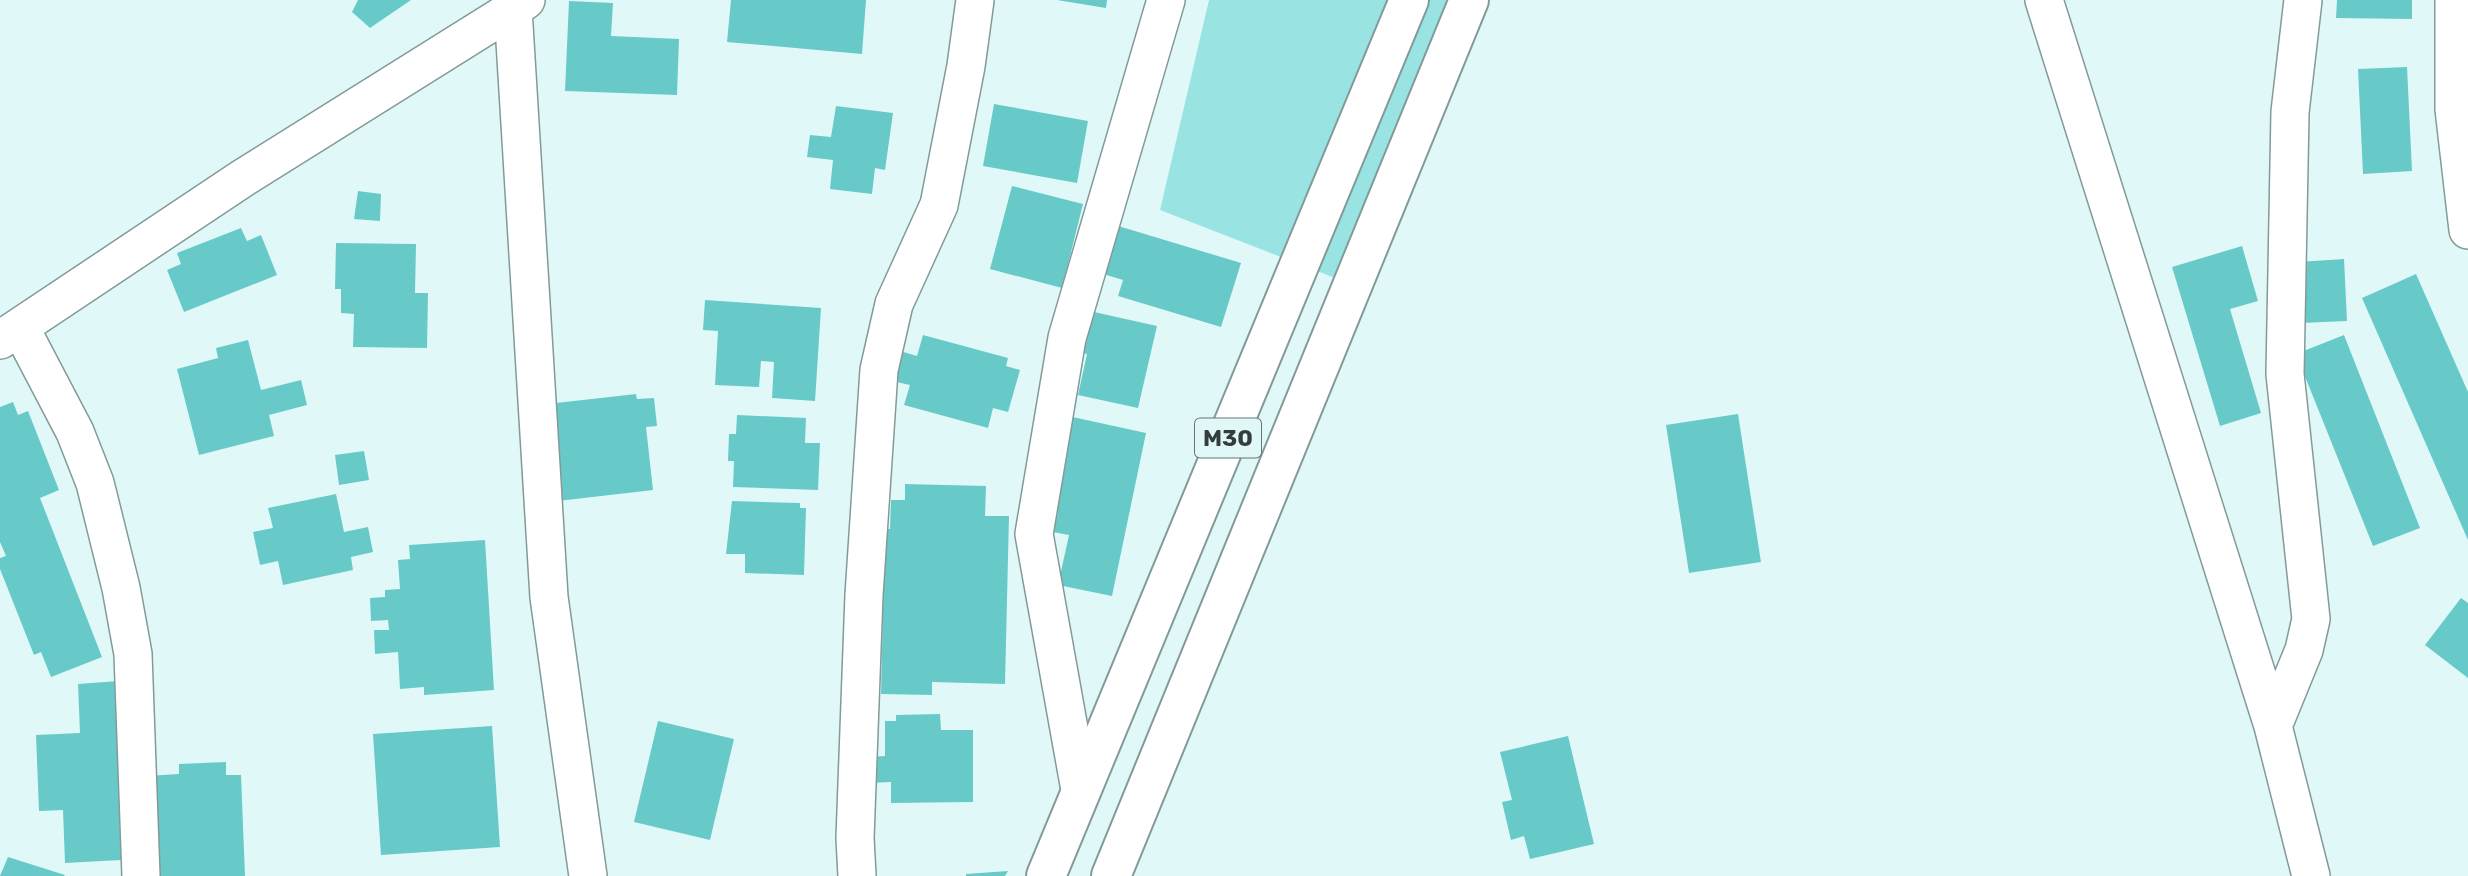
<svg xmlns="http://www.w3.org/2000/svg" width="2468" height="876" viewBox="0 0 2468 876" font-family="Rubik,sans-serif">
<rect width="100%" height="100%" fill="#e0f9f8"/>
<path fill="#99e4e2" d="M1209,0H1447L1371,292L1160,210Z"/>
<path fill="#68cac8" d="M358,0H411L370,28L352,12Z
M731,0H866L862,54L727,42Z
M1057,0H1107L1106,8Z
M2337,0H2412V19L2336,18Z
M569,1L613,3L611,36L679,39L677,95L565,91Z
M2407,67L2412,171L2363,174L2358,69Z
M994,104L1088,121L1077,183L983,166Z
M836,106L893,113L885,170L875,168L872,194L830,189L833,160L807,157L810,135L831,137Z
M1012,186L1083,204L1062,288L990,269Z
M358,191L381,194L380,221L354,219Z
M1115,225L1241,263L1221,327L1118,296L1123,280L1100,273Z
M241,228L247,241L261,235L277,275L184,312L167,270L181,264L177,253Z
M336,243L416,244L415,293H428L427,348L353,347L354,314L341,313V289H335Z
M2242,246L2258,301L2230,309L2261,413L2220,426L2172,267Z
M2344,259L2347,321L2301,323L2298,262Z
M2416,274L2468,392V540L2362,298Z
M705,300L821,308L815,401L772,398L774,362L761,361L759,387L715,385L718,331L703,330Z
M1085,310L1157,326L1138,408L1078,395L1087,354L1076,352Z
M923,335L1008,358L1006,366L1020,370L1008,412L993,408L988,428L904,405L910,385L892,381L900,351L917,356Z
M2344,335L2420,528L2373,546L2296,354Z
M248,340L261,390L301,380L307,405L269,415L274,436L199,455L177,369L218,358L216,348Z
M636,394L637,399L654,398L657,426L646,427L653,490L558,501L547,404Z
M13,402L18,415L28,411L59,490L40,498L102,657L51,677L41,652L34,655L0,569V558L6,556L0,542V407Z
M1738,414L1761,562L1689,573L1666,425Z
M737,415L806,418L805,443H820L818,490L733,487L734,461H728L729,434H736Z
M1068,416L1146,433L1112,596L1058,585L1069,535L1053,532L1058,513L1044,510Z
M364,451L369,480L339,485L335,455Z
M905,484L986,486L985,516H1009L1005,684L932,682V695L881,694L885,529H890L891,500H905Z
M336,494L344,532L368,527L373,552L351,557L353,570L283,585L278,561L260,565L253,532L273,528L268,508Z
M732,501L800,503V508H806L804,575L745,573V554H726Z
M485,540L494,690L424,695V687L400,689L398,652L375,654L374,630H389L388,620L371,621L370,598L385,597V590L400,589L398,560L410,559L409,545Z
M2461,598L2468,603V678L2425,645Z
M119,681L124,807H119L121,860L65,863L63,810L39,811L36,735L80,733L78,684Z
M940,714L941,730H973V802L891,803V782L870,783L869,757L885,756V721H896V715Z
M658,721L734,739L710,840L634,822Z
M492,726L500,847L381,855L373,734Z
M1568,736L1594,844L1530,859L1524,836L1511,840L1502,802L1512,800L1500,752Z
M226,762V775H241L245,876H149L146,776L179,774V764Z
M8,857L65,875L64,876H0Z
M1008,871L1005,876H966V874Z"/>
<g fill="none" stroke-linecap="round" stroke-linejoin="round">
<g stroke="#829a99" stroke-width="40">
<path id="street" d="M526,0L513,9L549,597L588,876
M2044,0L2273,726L2311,876
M2454,0V109L2468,230
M20,327L75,432L95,483L121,588L133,654L141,876
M0,340L243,178L513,9L512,0
M2273,726L2304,650L2311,619L2285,374L2290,112L2303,0
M1080,790L1034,534L1067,338L1166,0
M857,876L855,838L864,595L879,370L894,304L939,205L966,66L975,0"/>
</g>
<g stroke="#829a99" stroke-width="42">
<path id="highway" d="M1046,876L1409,0
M1111,876L1469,0"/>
</g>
<use href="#street" stroke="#fff" stroke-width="37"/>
<use href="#highway" stroke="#fff" stroke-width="38"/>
</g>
<g text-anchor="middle" stroke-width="6" stroke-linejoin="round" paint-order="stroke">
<rect fill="#e0f9f8" stroke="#677575" stroke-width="2" x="1195" y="418.5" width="66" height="39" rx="5"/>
<g font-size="23" font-weight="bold" fill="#333d3d">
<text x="1228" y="446">M30</text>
</g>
</g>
</svg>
